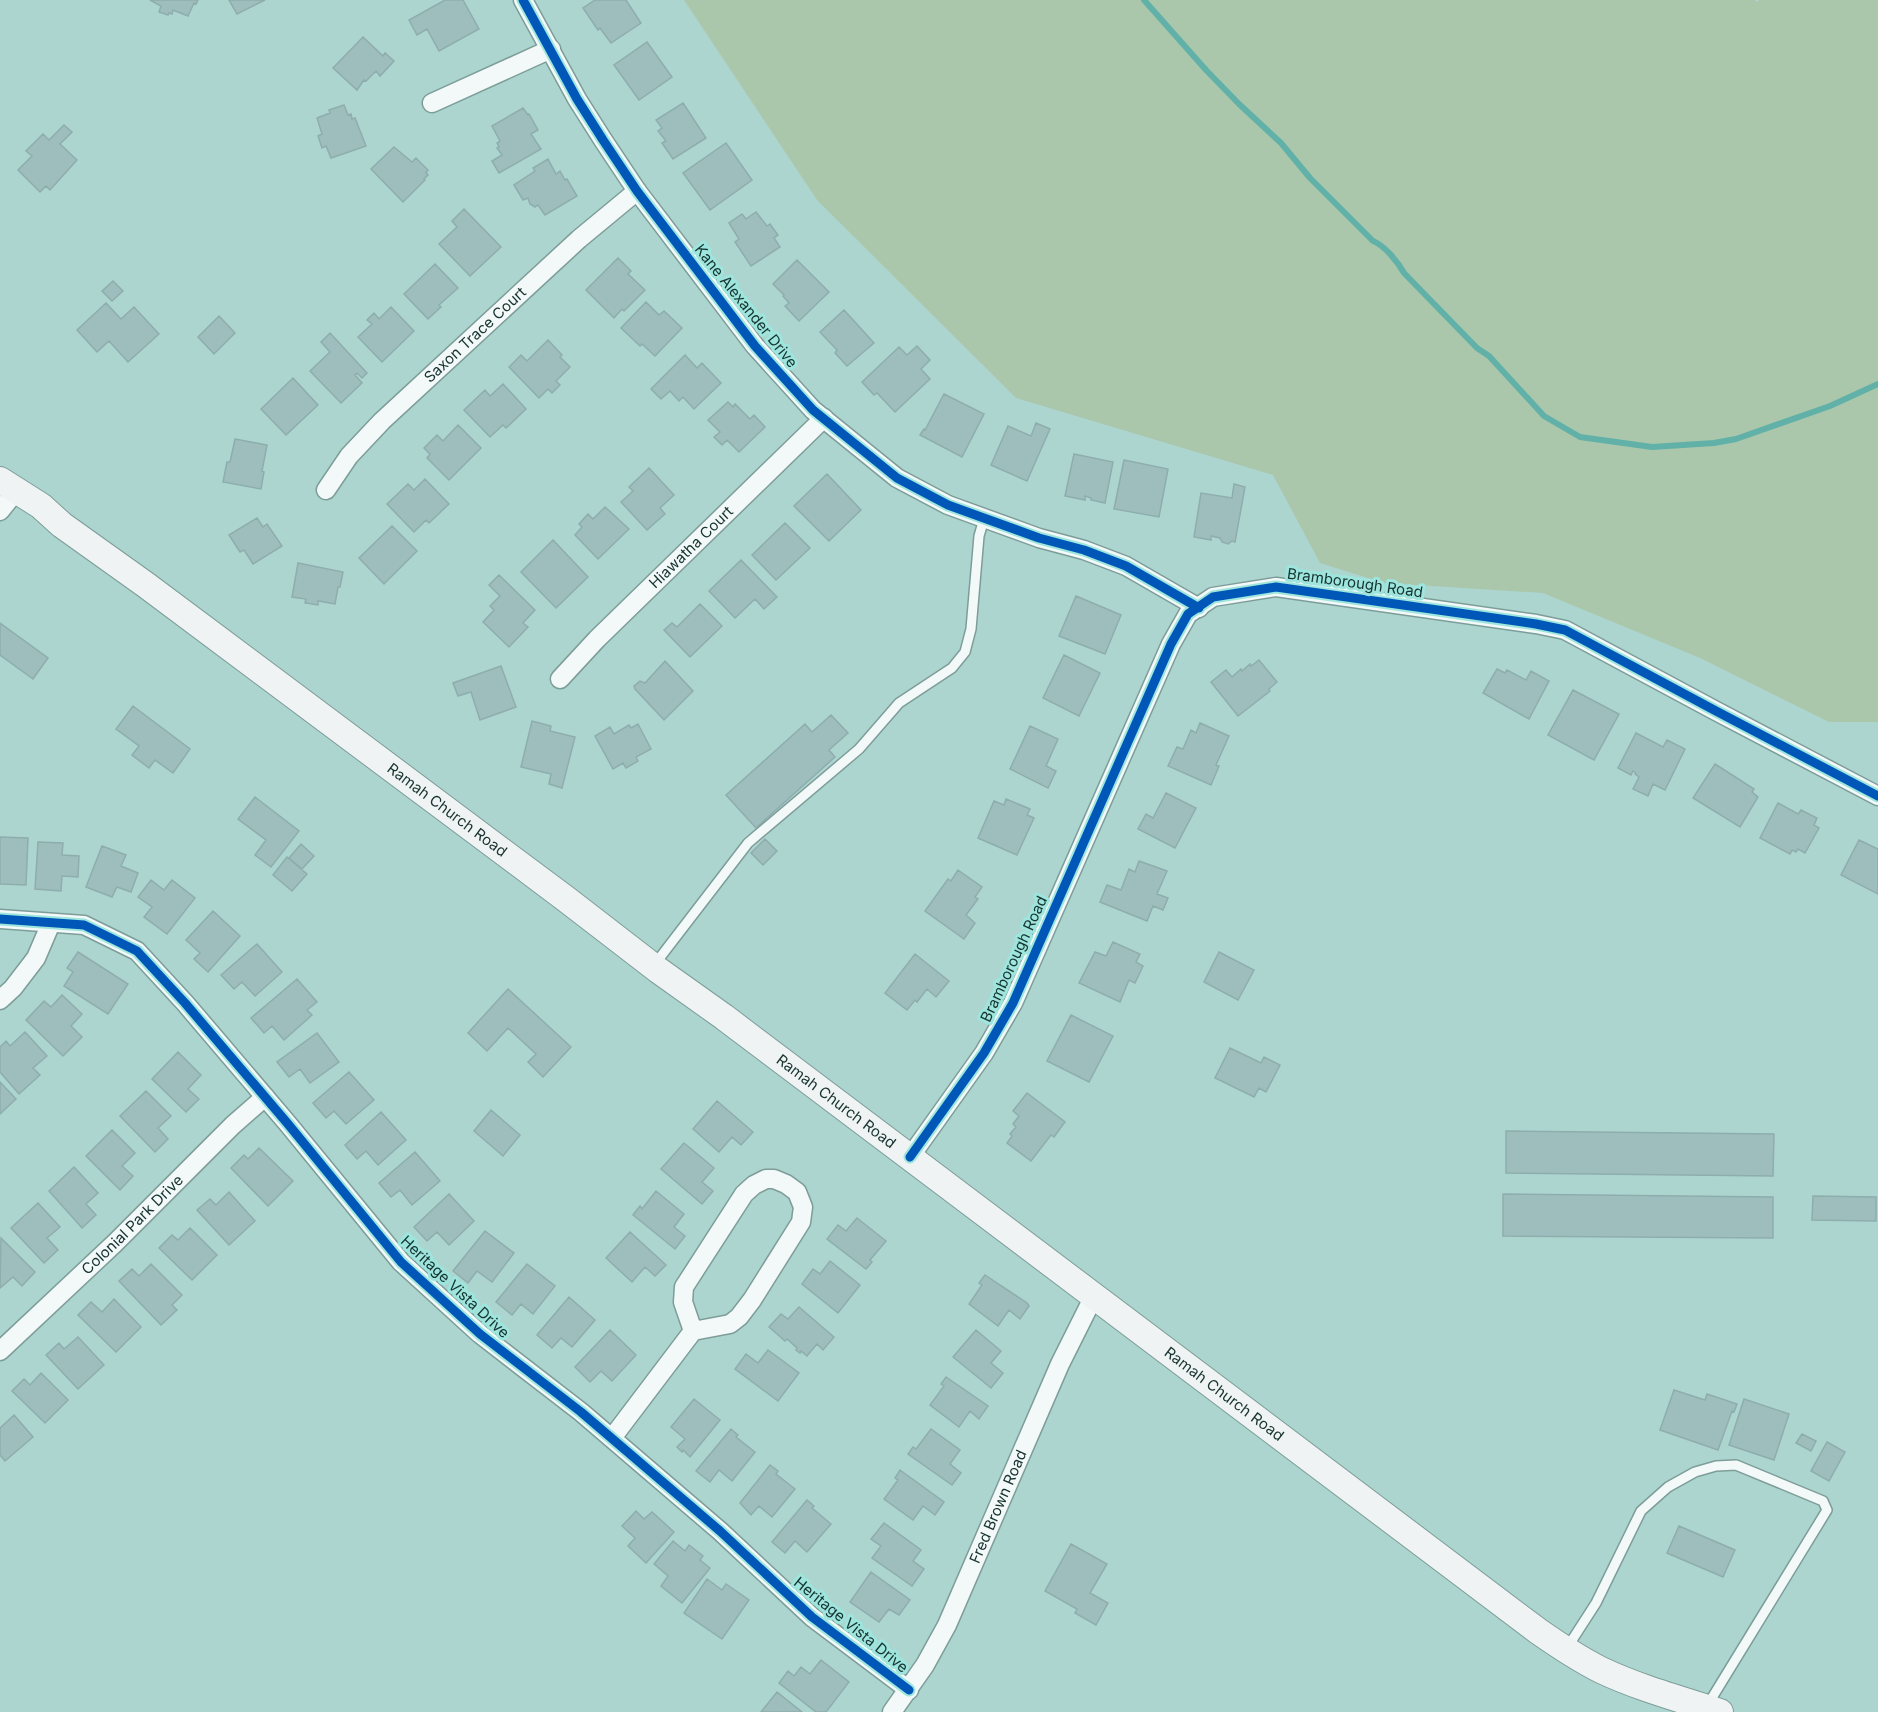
<svg xmlns="http://www.w3.org/2000/svg" width="1878" height="1712" viewBox="0 0 1878 1712" font-family="Inter,sans-serif">
<rect width="100%" height="100%" fill="#add5d0"/>
<path fill="#aac7ac" d="M684,0H1755L1757,2L1759,0H1878V722H1829L1700,658L1543,593L1384,583L1320,563L1273,475L1016,398L817,200Z"/>
<g fill="none" stroke-linecap="round" stroke-linejoin="round">
<path stroke="#61b1a9" stroke-width="6" d="M1144,0L1206,70L1239,104L1281,143L1310,178L1373,241C1384,245 1398,262 1404,273L1477,348L1489,356L1544,416L1580,437L1652,447L1714,443L1736,439L1830,406L1878,384"/>
</g>
<path fill="#9ebebe" stroke="#8eadad" stroke-width="1.5" d="M150,0H198L196,4L194,3L188,16L173,10L172,14L169,13L168,15L159,12L161,6Z
M229,0H265L237,14Z
M445,0H463L479,29L439,51L427,29L417,35L409,20Z
M595,0H626L641,23L611,43L600,28L598,30L583,8Z
M363,37L383,56L385,53L394,61L380,76L376,71L366,81L364,80L357,90L333,68Z
M647,42L672,77L639,100L614,65Z
M683,103L706,138L673,159L662,143L666,141L658,131L662,128L656,120Z
M344,105L348,115L351,114L352,119L355,118L366,146L331,158L326,146L322,148L318,136L322,134L317,118L330,113L329,110Z
M523,108L528,115L529,114L538,130L531,134L541,149L499,173L492,161L502,155L497,148L499,147L497,143L500,141L492,126Z
M64,125L72,132L60,144L77,160L50,190L46,186L40,192L18,170L32,156L26,151L43,134L49,140Z
M726,143L752,180L710,210L683,173Z
M394,147L412,162L416,158L428,170L426,173L428,175L424,179L425,180L403,202L371,169Z
M548,159L556,174L560,171L565,180L567,179L577,196L545,215L538,205L535,207L530,204L528,198L523,200L514,185L535,171L533,168Z
M464,209L501,247L470,276L439,244L457,227L452,221Z
M756,212L767,226L770,224L778,235L774,238L780,247L751,266L735,242L739,239L729,223L742,214L746,219Z
M618,258L631,271L628,274L645,290L624,311L622,309L614,318L586,290Z
M797,260L829,292L799,321L785,306L789,303L783,296L784,295L773,284Z
M435,264L458,288L439,305L441,307L428,319L404,294Z
M113,281L123,291L112,301L102,291Z
M646,302L659,315L664,311L682,328L655,356L642,344L640,346L621,328Z
M106,303L121,319L134,307L159,334L128,362L109,341L97,352L77,330Z
M391,307L414,331L382,362L358,337L372,324L367,320L374,313L379,319Z
M844,310L874,343L847,366L835,353L837,350L820,332Z
M219,316L235,333L214,354L198,337Z
M330,333L367,373L362,378L357,373L355,375L362,383L341,403L310,371L330,352L321,342Z
M548,340L562,355L560,357L570,367L556,381L560,385L552,393L548,389L539,398L509,367L521,355L527,361Z
M917,346L930,360L921,369L930,379L895,412L877,393L874,395L862,382L899,347L907,355Z
M685,355L697,368L702,363L721,383L694,409L683,397L679,401L670,391L661,399L651,389Z
M293,378L318,405L286,435L261,409Z
M503,384L526,409L506,428L503,425L490,437L464,410L485,390L490,396Z
M944,394L984,414L962,457L920,435L924,429L925,430Z
M728,402L733,407L735,404L750,419L754,415L765,427L739,452L727,440L722,445L714,437L720,432L708,420Z
M1036,423L1050,429L1027,481L991,465L1008,426L1031,436Z
M458,425L481,448L449,480L427,458L430,454L424,448L437,435L443,441Z
M235,439L267,445L262,471L264,472L261,489L223,482L227,462H230Z
M1074,454L1113,462L1105,503L1091,500V498L1085,496V500L1065,496Z
M1124,460L1168,469L1159,517L1114,509Z
M649,468L674,495L660,508L665,514L647,530L621,502L633,491L629,487Z
M827,474L861,510L829,541L794,506Z
M425,479L449,504L429,523L426,520L414,532L387,504L408,484L414,490Z
M1234,484L1245,487L1235,542L1232,541L1228,544L1222,542L1220,538L1211,536V540L1194,537L1201,493L1232,498Z
M605,507L629,529L598,559L575,535L582,527L579,524L588,514L593,519Z
M257,518L263,527L267,524L282,546L253,564L244,550L240,552L229,535Z
M785,523L810,548L776,580L752,555Z
M392,526L417,551L384,584L359,558Z
M553,540L588,577L556,608L521,572Z
M741,560L777,597L764,609L755,599L735,618L709,591Z
M298,563L343,572L340,587H338L335,604L318,601V605L305,603L306,599L292,597Z
M499,575L535,610L523,623L528,627L509,647L483,622L494,610L490,606L500,596L489,585Z
M1076,596L1121,615L1105,654L1059,636Z
M700,604L722,626L690,657L664,630L672,623L677,627Z
M0,623L48,658L33,679L0,655Z
M1064,655L1100,673L1079,716L1043,698Z
M1259,660L1277,682L1269,689L1270,691L1238,716L1211,682L1226,670L1232,677L1241,669L1242,671L1250,664L1251,666Z
M665,661L693,691L664,720L635,689L634,686L640,681L645,683Z
M501,666L516,707L480,720L471,692L458,696L453,683Z
M1497,669L1505,673L1507,670L1526,680L1531,671L1549,681L1529,719L1483,693Z
M1573,690L1619,714L1594,760L1548,735Z
M133,706L190,749L173,773L155,760L149,768L132,755L139,746L116,729Z
M831,715L848,733L829,750L835,757L756,828L726,795L805,724L812,732Z
M532,721L551,726L550,731L575,737L562,788L549,784L551,774L521,767Z
M1200,723L1229,736L1216,765L1219,766L1211,785L1168,766L1177,747L1183,749L1191,730L1196,733Z
M638,724L651,749L636,757L638,761L626,768L623,763L613,769L595,736L610,727L614,734L629,725L631,728Z
M1030,726L1058,739L1046,766L1056,771L1048,788L1010,769Z
M1636,733L1663,747L1667,740L1685,749L1665,790L1653,784L1648,796L1633,789L1639,777L1635,774L1636,773L1633,771L1631,775L1618,768Z
M1715,764L1754,789L1752,792L1758,797L1740,827L1693,798Z
M1166,793L1196,808L1175,848L1138,829L1146,814L1153,818Z
M255,797L299,831L271,867L255,855L266,840L238,819Z
M1006,799L1030,809L1027,815L1034,818L1017,855L978,838L994,801L1004,805Z
M1778,803L1798,814L1801,810L1817,818L1814,825L1819,828L1805,853L1798,849L1796,852L1792,850L1790,854L1760,838Z
M0,837L28,838L26,885L0,884Z
M765,839L777,851L763,865L751,853Z
M1859,840L1878,849V894L1841,875Z
M38,842L63,843L62,855L79,856L78,877L62,876L61,891L35,889Z
M301,844L314,856L302,869L289,858Z
M102,846L126,855L121,866L138,873L131,892L117,887L112,897L86,887Z
M287,857L307,874L292,891L273,875Z
M1139,861L1167,871L1157,894L1168,898L1163,910L1153,906L1147,921L1100,902L1107,885L1121,890L1129,869L1135,872Z
M958,870L982,887L975,897L978,899L966,915L975,923L964,939L925,911L948,879L951,881Z
M151,880L164,890L172,880L195,898L167,934L144,917L152,907L138,897Z
M213,911L240,936L208,972L194,959L200,953L186,940Z
M1113,942L1140,954L1136,962L1143,966L1135,983L1129,980L1120,1002L1079,983L1095,952L1106,956Z
M257,944L282,972L255,996L242,982L234,989L221,975Z
M78,952L128,984L108,1014L64,986L73,972L67,968Z
M1219,952L1254,970L1238,1000L1204,982Z
M915,954L949,981L936,997L927,989L917,1002L915,1000L907,1010L885,993Z
M297,979L317,1002L307,1010L312,1015L284,1040L272,1026L264,1033L251,1018Z
M508,989L571,1047L543,1077L528,1062L536,1054L508,1028L487,1051L468,1033Z
M62,995L82,1014L71,1026L82,1037L63,1056L26,1020L44,1001L51,1007Z
M1071,1015L1113,1036L1089,1082L1047,1061Z
M25,1032L47,1056L33,1068L40,1075L19,1094L0,1072V1047L6,1041L10,1046Z
M317,1033L339,1062L310,1083L300,1069L289,1077L277,1062Z
M1230,1048L1261,1063L1264,1057L1280,1065L1266,1092L1259,1088L1254,1097L1215,1078Z
M178,1052L201,1075L188,1089L199,1099L186,1112L152,1079Z
M349,1072L374,1100L346,1124L334,1111L326,1118L313,1103Z
M0,1082L16,1099L0,1114Z
M146,1091L171,1116L158,1128L168,1139L155,1152L120,1116Z
M1027,1093L1065,1122L1054,1137L1051,1135L1031,1161L1007,1143L1012,1136L1010,1134L1016,1127L1013,1124L1019,1116L1013,1111Z
M717,1101L753,1132L741,1145L732,1137L719,1152L693,1129Z
M491,1110L520,1135L503,1156L474,1131Z
M381,1112L406,1140L378,1165L366,1151L357,1159L345,1145Z
M112,1130L135,1153L122,1166L133,1176L120,1190L86,1156Z
M1506,1131L1774,1134L1773,1176L1506,1173Z
M684,1143L714,1168L702,1182L713,1191L702,1204L661,1169Z
M259,1148L293,1181L268,1206L231,1168L244,1155L248,1159Z
M415,1152L440,1181L412,1205L400,1190L391,1197L379,1183Z
M74,1167L98,1193L86,1204L96,1215L82,1228L49,1191Z
M656,1191L684,1214L674,1227L685,1236L675,1249L633,1215L640,1206L642,1209Z
M229,1192L255,1221L229,1245L197,1210L210,1199L216,1205Z
M449,1194L474,1221L449,1245L437,1232L427,1241L414,1227Z
M1503,1194L1773,1197V1238L1503,1236Z
M1813,1196L1876,1197V1221L1812,1220Z
M38,1203L60,1227L47,1238L58,1250L44,1263L11,1228Z
M857,1218L886,1241L870,1260L872,1262L866,1269L827,1239L838,1225L846,1231Z
M190,1228L217,1255L192,1280L159,1248L172,1235L178,1240Z
M485,1231L514,1253L492,1282L477,1271L468,1283L453,1271Z
M630,1232L666,1265L655,1276L645,1267L632,1282L606,1258Z
M1,1238L35,1272L22,1286L13,1277L0,1288Z
M830,1261L860,1285L838,1313L802,1284L813,1269L820,1274Z
M151,1264L182,1295L172,1305L177,1310L161,1325L119,1281L132,1269L139,1276Z
M527,1264L555,1286L533,1314L521,1304L512,1315L496,1302Z
M985,1275L1027,1303L1029,1306L1020,1319L1009,1310L998,1326L969,1304L982,1285L979,1283Z
M569,1297L595,1320L572,1347L561,1338L552,1348L537,1335Z
M114,1299L141,1327L116,1352L78,1315L91,1302L102,1312Z
M799,1307L834,1337L823,1350L817,1344L807,1356L801,1351L800,1353L796,1350L797,1348L787,1339L785,1341L769,1327L781,1314L788,1319Z
M610,1330L636,1355L612,1381L601,1371L590,1382L575,1367Z
M976,1330L1001,1351L991,1363L1003,1373L991,1388L953,1357Z
M78,1337L104,1365L78,1389L46,1355L59,1343L64,1349Z
M768,1350L799,1373L778,1401L735,1369L746,1354L758,1363Z
M41,1373L68,1400L45,1423L12,1391L24,1379L30,1385Z
M946,1377L988,1406L979,1419L970,1411L959,1427L930,1405L944,1386L941,1384Z
M1674,1390L1705,1400L1707,1394L1737,1404L1734,1412L1732,1411L1718,1450L1660,1430Z
M694,1399L720,1420L690,1457L683,1450L682,1452L677,1447L685,1439L671,1427Z
M1744,1399L1789,1414L1774,1460L1729,1445Z
M14,1415L33,1437L5,1461L0,1455V1428Z
M731,1429L738,1435L736,1437L755,1452L732,1481L719,1470L710,1482L696,1471Z
M931,1429L960,1450L950,1464L961,1473L952,1485L908,1454L913,1447L916,1449Z
M1802,1434L1816,1441L1811,1451L1796,1443Z
M1827,1442L1845,1452L1829,1481L1811,1471Z
M770,1465L778,1471L776,1474L795,1489L772,1517L759,1506L751,1515L740,1503Z
M900,1470L944,1502L935,1515L923,1506L913,1520L884,1499L898,1480L895,1478Z
M807,1500L814,1506L812,1508L831,1524L807,1552L795,1541L785,1553L772,1542Z
M636,1511L644,1519L652,1512L674,1532L646,1563L628,1546L635,1538L622,1526Z
M884,1523L921,1550L913,1561L924,1569L912,1586L872,1558L881,1546L871,1539Z
M1679,1526L1735,1550L1723,1577L1667,1553Z
M673,1541L685,1551L689,1545L703,1556L700,1560L710,1568L682,1603L661,1586L668,1576L654,1564Z
M1071,1544L1107,1564L1090,1593L1108,1603L1096,1625L1075,1613L1077,1609L1045,1591Z
M871,1572L910,1600L899,1615L889,1609L879,1622L850,1602Z
M707,1579L722,1590L726,1584L749,1600L722,1639L684,1613Z
M821,1660L849,1682L826,1712H816L779,1683L788,1671L794,1676L801,1667L810,1674Z
M777,1692L802,1712H761Z"/>
<g fill="none" stroke-linecap="round" stroke-linejoin="round">
<g stroke="#7d9d99" stroke-width="12">
<path id="lane" d="M655,964L748,843L859,749L899,703L952,668L965,652L971,629L979,536L984,519
M1567,1648L1596,1603L1641,1511L1668,1487L1695,1472L1716,1466L1736,1465L1823,1501L1827,1510L1707,1706"/>
</g>
<g stroke="#7d9d99" stroke-width="21">
<g id="street">
<path d="M523,0L577,99L603,140L637,191L755,346L813,410L897,478L948,505L1039,538L1084,550L1126,566L1199,608"/>
<path d="M432,103L551,49"/>
<path id="s1" d="M326,490L349,456L382,421L579,239L637,191"/>
<path d="M0,511L16,491"/>
<path id="s2" d="M560,679L597,639L824,418"/>
<path d="M0,919L84,925L137,951L185,1003L288,1124L401,1262L480,1334L581,1412L720,1531L812,1617L909,1690"/>
<path d="M0,1000L13,988L36,958L51,923"/>
<path d="M910,1157L984,1053L1013,1003L1171,644L1188,614L1213,597L1276,587L1536,624L1565,630L1716,711L1878,796"/>
<path id="s3" d="M0,1351L115,1243L233,1125L265,1097"/>
<path d="M612,1438L693,1331L730,1324L739,1317L752,1300L801,1222L803,1207L797,1192L786,1184L774,1179H766L754,1185L744,1194L684,1287L683,1302L693,1331"/>
<path id="s4" d="M892,1712L925,1665L947,1625L1060,1364L1094,1296"/>
</g>
</g>
<g stroke="#7d9d99" stroke-width="28">
<g id="secondary">
<path id="s5" d="M0,480L41,506L62,525L146,585L566,899L658,970L724,1017L1538,1631C1558,1645 1579,1659 1601,1670C1639,1688 1680,1699 1720,1712"/>
</g>
</g>
<use href="#lane" stroke="#f3f9f8" stroke-width="9"/>
<use href="#street" stroke="#f3f9f8" stroke-width="18"/>
<use href="#secondary" stroke="#eff3f3" stroke-width="26"/>
<g stroke="#9de5dd" stroke-width="13">
<path id="cycleway" d="M523,0L577,99L603,140L637,191L755,346L813,410L897,478L948,505L1039,538L1084,550L1126,566L1199,608
M0,919L84,925L137,951L185,1003L288,1124L401,1262L480,1334L581,1412L720,1531L812,1617L909,1690
M910,1157L984,1053L1013,1003L1171,644L1188,614L1213,597L1276,587L1536,624L1565,630L1716,711L1878,796"/>
</g>
<use href="#cycleway" stroke="#0057b8" stroke-width="9"/>
</g>
<g text-anchor="middle" stroke-width="6" stroke-linejoin="round" paint-order="stroke">
<g font-size="15" fill="#163330" stroke="#9de5dd">
<text transform="translate(746 306) rotate(51)" y="5">Kane Alexander Drive</text>
<text dy="5" stroke="none"><textPath href="#s1" startOffset="216">Saxon Trace Court</textPath></text>
<text dy="5" stroke="none"><textPath href="#s2" startOffset="186">Hiawatha Court</textPath></text>
<text transform="translate(1355 583) rotate(8)" y="5">Bramborough Road</text>
<text dy="5" stroke="none"><textPath href="#s5" startOffset="556">Ramah Church Road</textPath></text>
<text transform="translate(1014 959) rotate(-65)" y="5">Bramborough Road</text>
<text dy="5" stroke="none"><textPath href="#s5" startOffset="1042">Ramah Church Road</textPath></text>
<text dy="5" stroke="none"><textPath href="#s3" startOffset="183">Colonial Park Drive</textPath></text>
<text transform="translate(455 1287) rotate(43)" y="5">Heritage Vista Drive</text>
<text dy="5" stroke="none"><textPath href="#s5" startOffset="1528">Ramah Church Road</textPath></text>
<text dy="5" stroke="none"><textPath href="#s4" startOffset="232">Fred Brown Road</textPath></text>
<text transform="translate(851 1625) rotate(39)" y="5">Heritage Vista Drive</text>
</g>
</g>
</svg>
